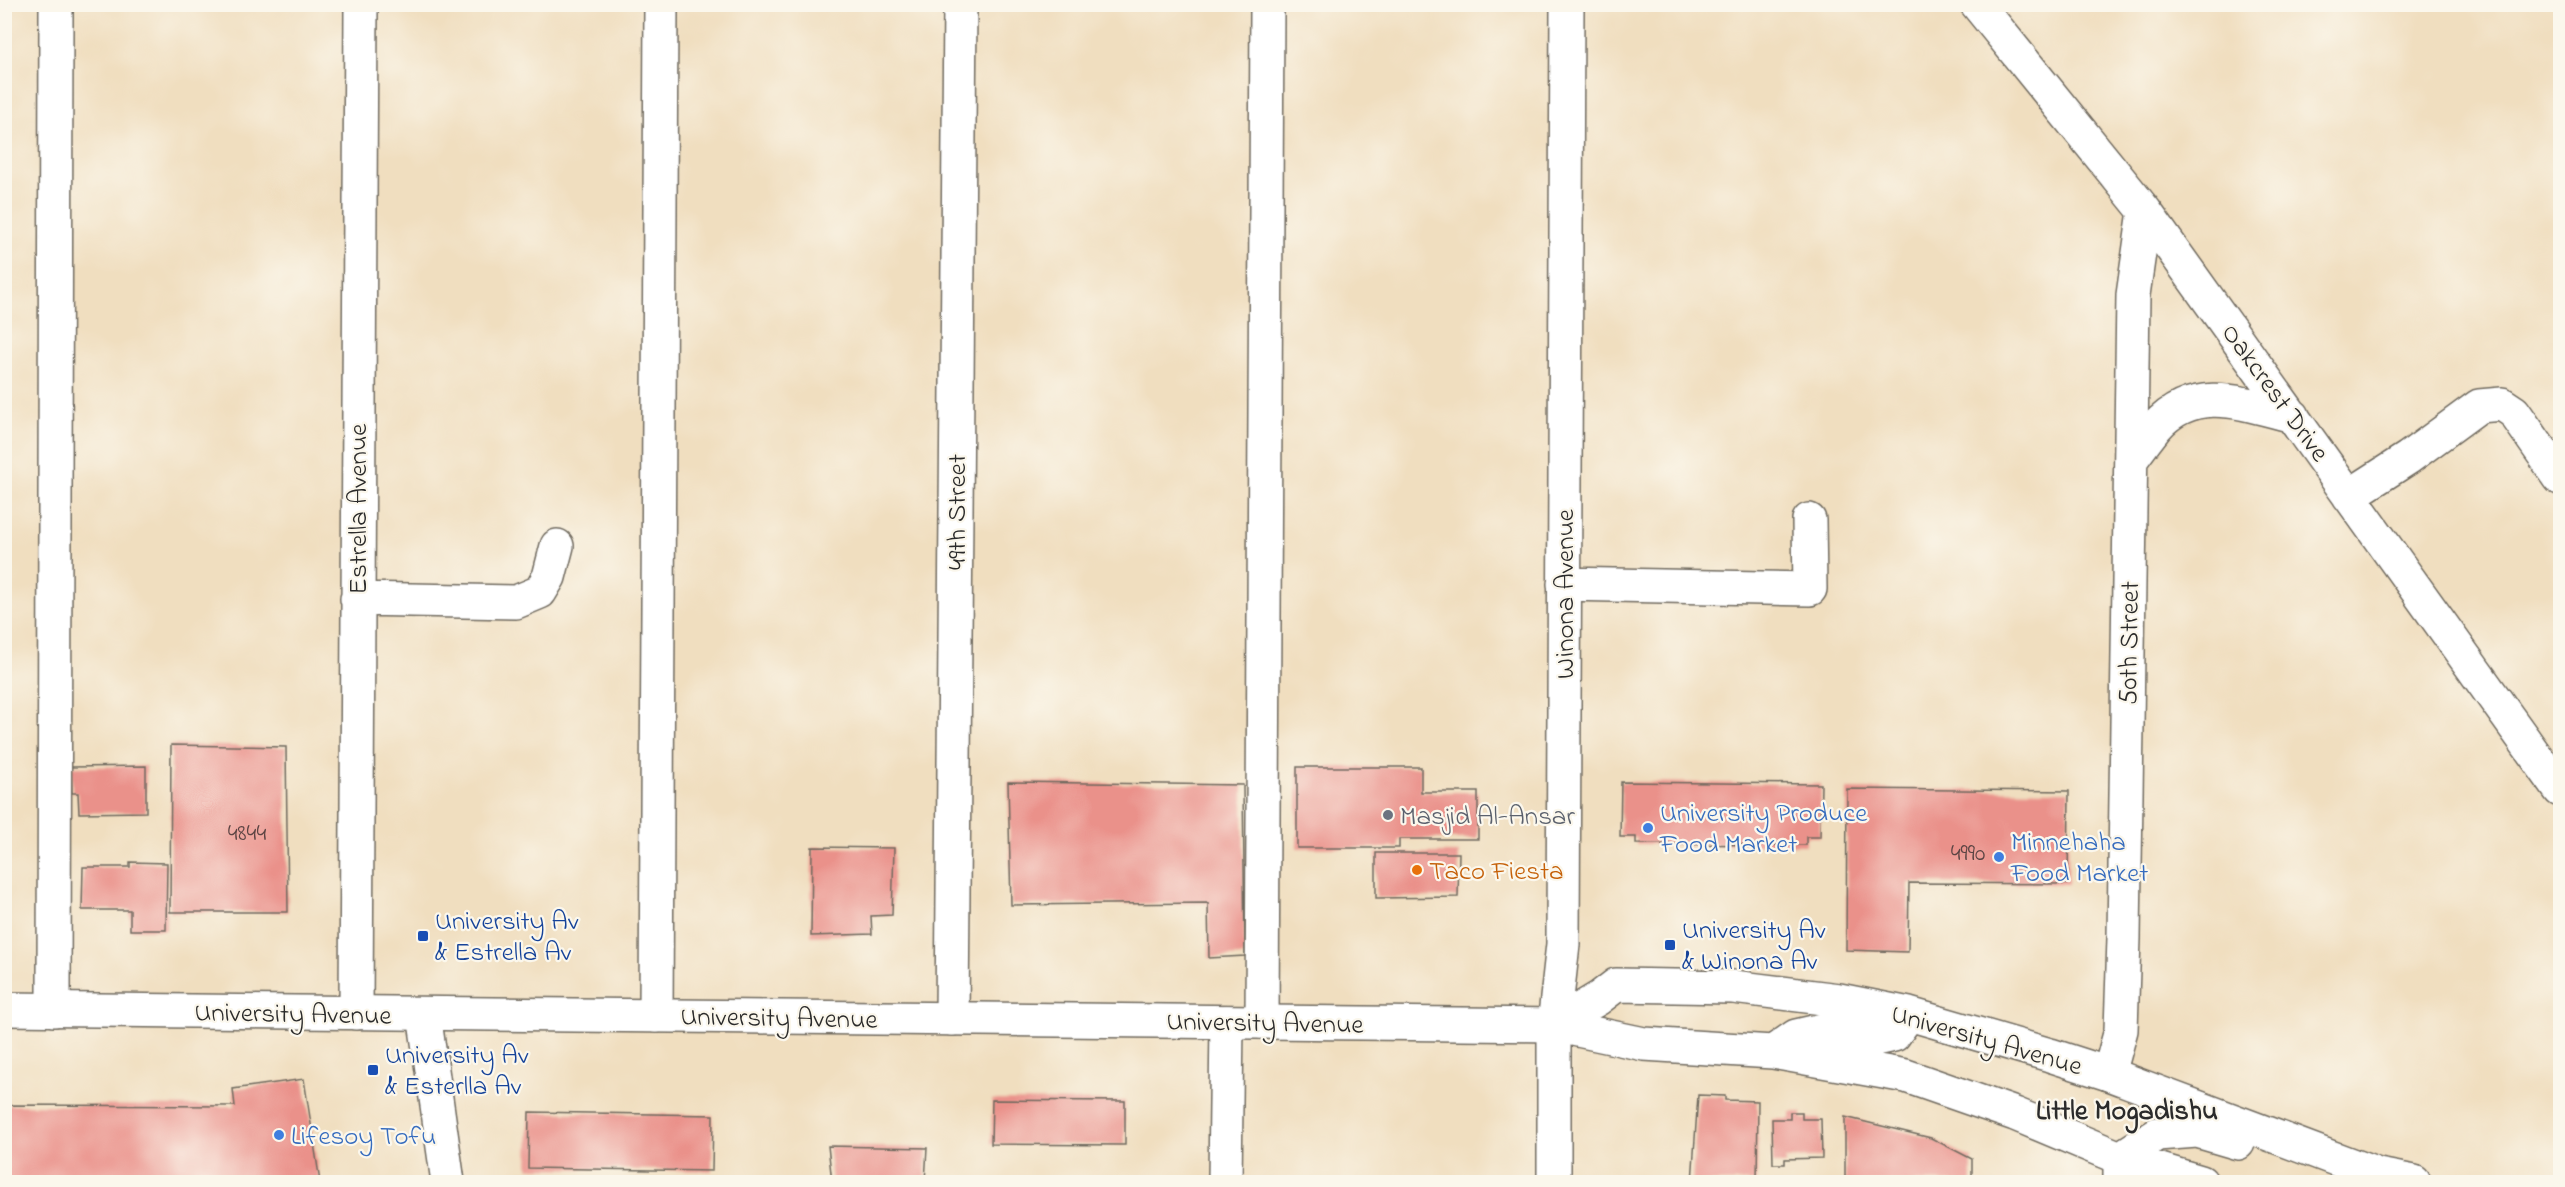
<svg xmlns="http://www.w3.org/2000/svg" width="2565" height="1187" viewBox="0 0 2565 1187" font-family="'Indie Flower',sans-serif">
<rect width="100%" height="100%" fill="#fbf7ec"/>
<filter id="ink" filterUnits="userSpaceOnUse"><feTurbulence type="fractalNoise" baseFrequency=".0167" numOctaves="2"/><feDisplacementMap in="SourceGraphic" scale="12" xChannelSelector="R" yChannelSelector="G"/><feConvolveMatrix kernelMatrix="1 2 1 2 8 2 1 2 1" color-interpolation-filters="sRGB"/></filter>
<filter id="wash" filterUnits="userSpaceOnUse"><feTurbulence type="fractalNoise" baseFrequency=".008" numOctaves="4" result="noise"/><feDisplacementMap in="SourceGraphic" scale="24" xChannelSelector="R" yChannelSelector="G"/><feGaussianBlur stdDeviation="1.35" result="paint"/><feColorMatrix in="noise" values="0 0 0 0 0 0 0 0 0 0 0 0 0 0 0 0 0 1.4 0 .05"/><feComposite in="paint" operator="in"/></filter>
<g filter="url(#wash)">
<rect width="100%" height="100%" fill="#f0debf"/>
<g id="blocks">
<path fill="#ea918a" d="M171,745L286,747L288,912H170Z
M146,766V812L79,813L78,793H72L71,767Z
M1297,767H1421V792H1478V839H1399V848H1297Z
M1008,782L1243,785L1245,956L1209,958L1208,903L1011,905Z
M1621,782L1821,784L1820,837H1806V845L1636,844V837H1620Z
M1847,789L2069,791L2068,884L1909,883L1908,952L1846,950Z
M812,847L894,848L892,915L871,916L872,934L811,936Z
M1376,853H1459L1458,897L1376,898Z
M130,862L167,863L166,930H130V910H82L83,867H130Z
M304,1079L320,1182H4V1105L235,1106L233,1089Z
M1698,1095L1725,1096V1100L1758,1101L1757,1182H1692Z
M992,1100L1125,1101V1145L991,1144Z
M529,1112L713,1115L712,1171L528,1168Z
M1790,1112H1802V1119H1821L1822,1158L1785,1159V1164H1773L1772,1119H1790Z
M1845,1117L1931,1138L1972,1159V1182H1845Z
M828,1146L927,1148L925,1182H832Z"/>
</g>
</g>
<g filter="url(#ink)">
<use href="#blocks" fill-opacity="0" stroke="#706a5f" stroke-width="1.5"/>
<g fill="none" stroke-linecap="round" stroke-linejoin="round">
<g stroke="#706a5f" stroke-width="36">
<path id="minor" d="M1977,4L2145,211L2560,790
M2131,460C2139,449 2147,438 2156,427C2195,383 2245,404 2293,416
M2349,496L2408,458L2479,406L2502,404L2514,412L2560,478
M1564,584L1810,589L1809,520
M357,599L516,602L540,592L549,577L557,546
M54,1010L56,4
M356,1013L361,4
M424,1014L448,1182
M656,1016L661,4
M952,1019L960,4
M1262,1022L1267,4
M2109,1074L2121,1030L2124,938L2133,295L2145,211
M1225,1182L1227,1022
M1554,1182V1025L1563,944L1567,4
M2120,1182V1158"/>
</g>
<g stroke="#706a5f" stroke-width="36">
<path id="major" d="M4,1009L1554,1025L1644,1044L1773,1052L1906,1076L2015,1114L2120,1158L2201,1182
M1554,1025L1599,998L1616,985L1733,987L1839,1000L1909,1014L2050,1055L2109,1074L2378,1175L2414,1182
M1773,1052L1796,1036L1822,1030L1876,1039L1894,1035L1909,1014
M2120,1158L2157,1134L2197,1131L2238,1143"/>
</g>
<use href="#minor" stroke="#fff" stroke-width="33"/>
<use href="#major" stroke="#fff" stroke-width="33"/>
</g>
</g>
<circle fill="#6b7280" stroke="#fbf7ec" stroke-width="2" cx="1388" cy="815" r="6"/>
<g fill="#3f7fe0" stroke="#fbf7ec" stroke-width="2">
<circle cx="1648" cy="828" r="6"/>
<circle cx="1999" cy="857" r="6"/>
<circle cx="279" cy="1135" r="6"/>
</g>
<circle fill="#e8710a" stroke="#fbf7ec" stroke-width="2" cx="1417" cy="870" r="6"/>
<g fill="#1a4fb4" stroke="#fbf7ec" stroke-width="2">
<rect x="417" y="930" width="12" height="12" rx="3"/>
<rect x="1664" y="939" width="12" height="12" rx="3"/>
<rect x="367" y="1064" width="12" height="12" rx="3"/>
</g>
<g text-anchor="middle" stroke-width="4.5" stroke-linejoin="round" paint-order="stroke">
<g font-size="24" fill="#5b4443">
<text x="247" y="840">4844</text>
<text x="1968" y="860">4990</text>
</g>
<g font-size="27" fill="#2b2b2b" stroke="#fbf7ec">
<text transform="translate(2276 392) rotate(54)" y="9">Oakcrest Drive</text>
<text transform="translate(357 509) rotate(-90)" y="9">Estrella Avenue</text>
<text transform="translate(956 512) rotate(-90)" y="9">49th Street</text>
<text transform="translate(1564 594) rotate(-90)" y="9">Winona Avenue</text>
<text transform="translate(2128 643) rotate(-89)" y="9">50th Street</text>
<text transform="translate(293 1013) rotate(1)" y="9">University Avenue</text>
<text transform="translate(779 1017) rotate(1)" y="9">University Avenue</text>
<text transform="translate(1265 1022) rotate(1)" y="9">University Avenue</text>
<text transform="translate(1987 1039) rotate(16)" y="9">University Avenue</text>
</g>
<g font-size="27" fill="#366cbe" stroke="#fbf7ec" text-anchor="start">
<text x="1660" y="821">University Produce<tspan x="1660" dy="31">Food Market</tspan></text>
<text x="2011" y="850">Minnehaha<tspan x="2011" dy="31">Food Market</tspan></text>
<text x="291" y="1144">Lifesoy Tofu</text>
</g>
<g font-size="27" fill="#5b616d" stroke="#fbf7ec" text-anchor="start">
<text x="1400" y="824">Masjid Al-Ansar</text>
</g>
<g font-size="27" fill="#c56008" stroke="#fbf7ec" text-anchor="start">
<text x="1429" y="879">Taco Fiesta</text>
</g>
<g font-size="27" fill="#164399" stroke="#fbf7ec" text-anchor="start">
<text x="435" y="929">University Av<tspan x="435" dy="31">&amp; Estrella Av</tspan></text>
<text x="1682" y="938">University Av<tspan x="1682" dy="31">&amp; Winona Av</tspan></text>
<text x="385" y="1063">University Av<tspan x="385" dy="31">&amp; Esterlla Av</tspan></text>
</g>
<g font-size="28" font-weight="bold" fill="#2b2b2b" stroke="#fbf7ec">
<text x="2127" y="1119">Little Mogadishu</text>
</g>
</g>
<rect width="2565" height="1187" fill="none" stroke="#fbf7ec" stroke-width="24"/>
</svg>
